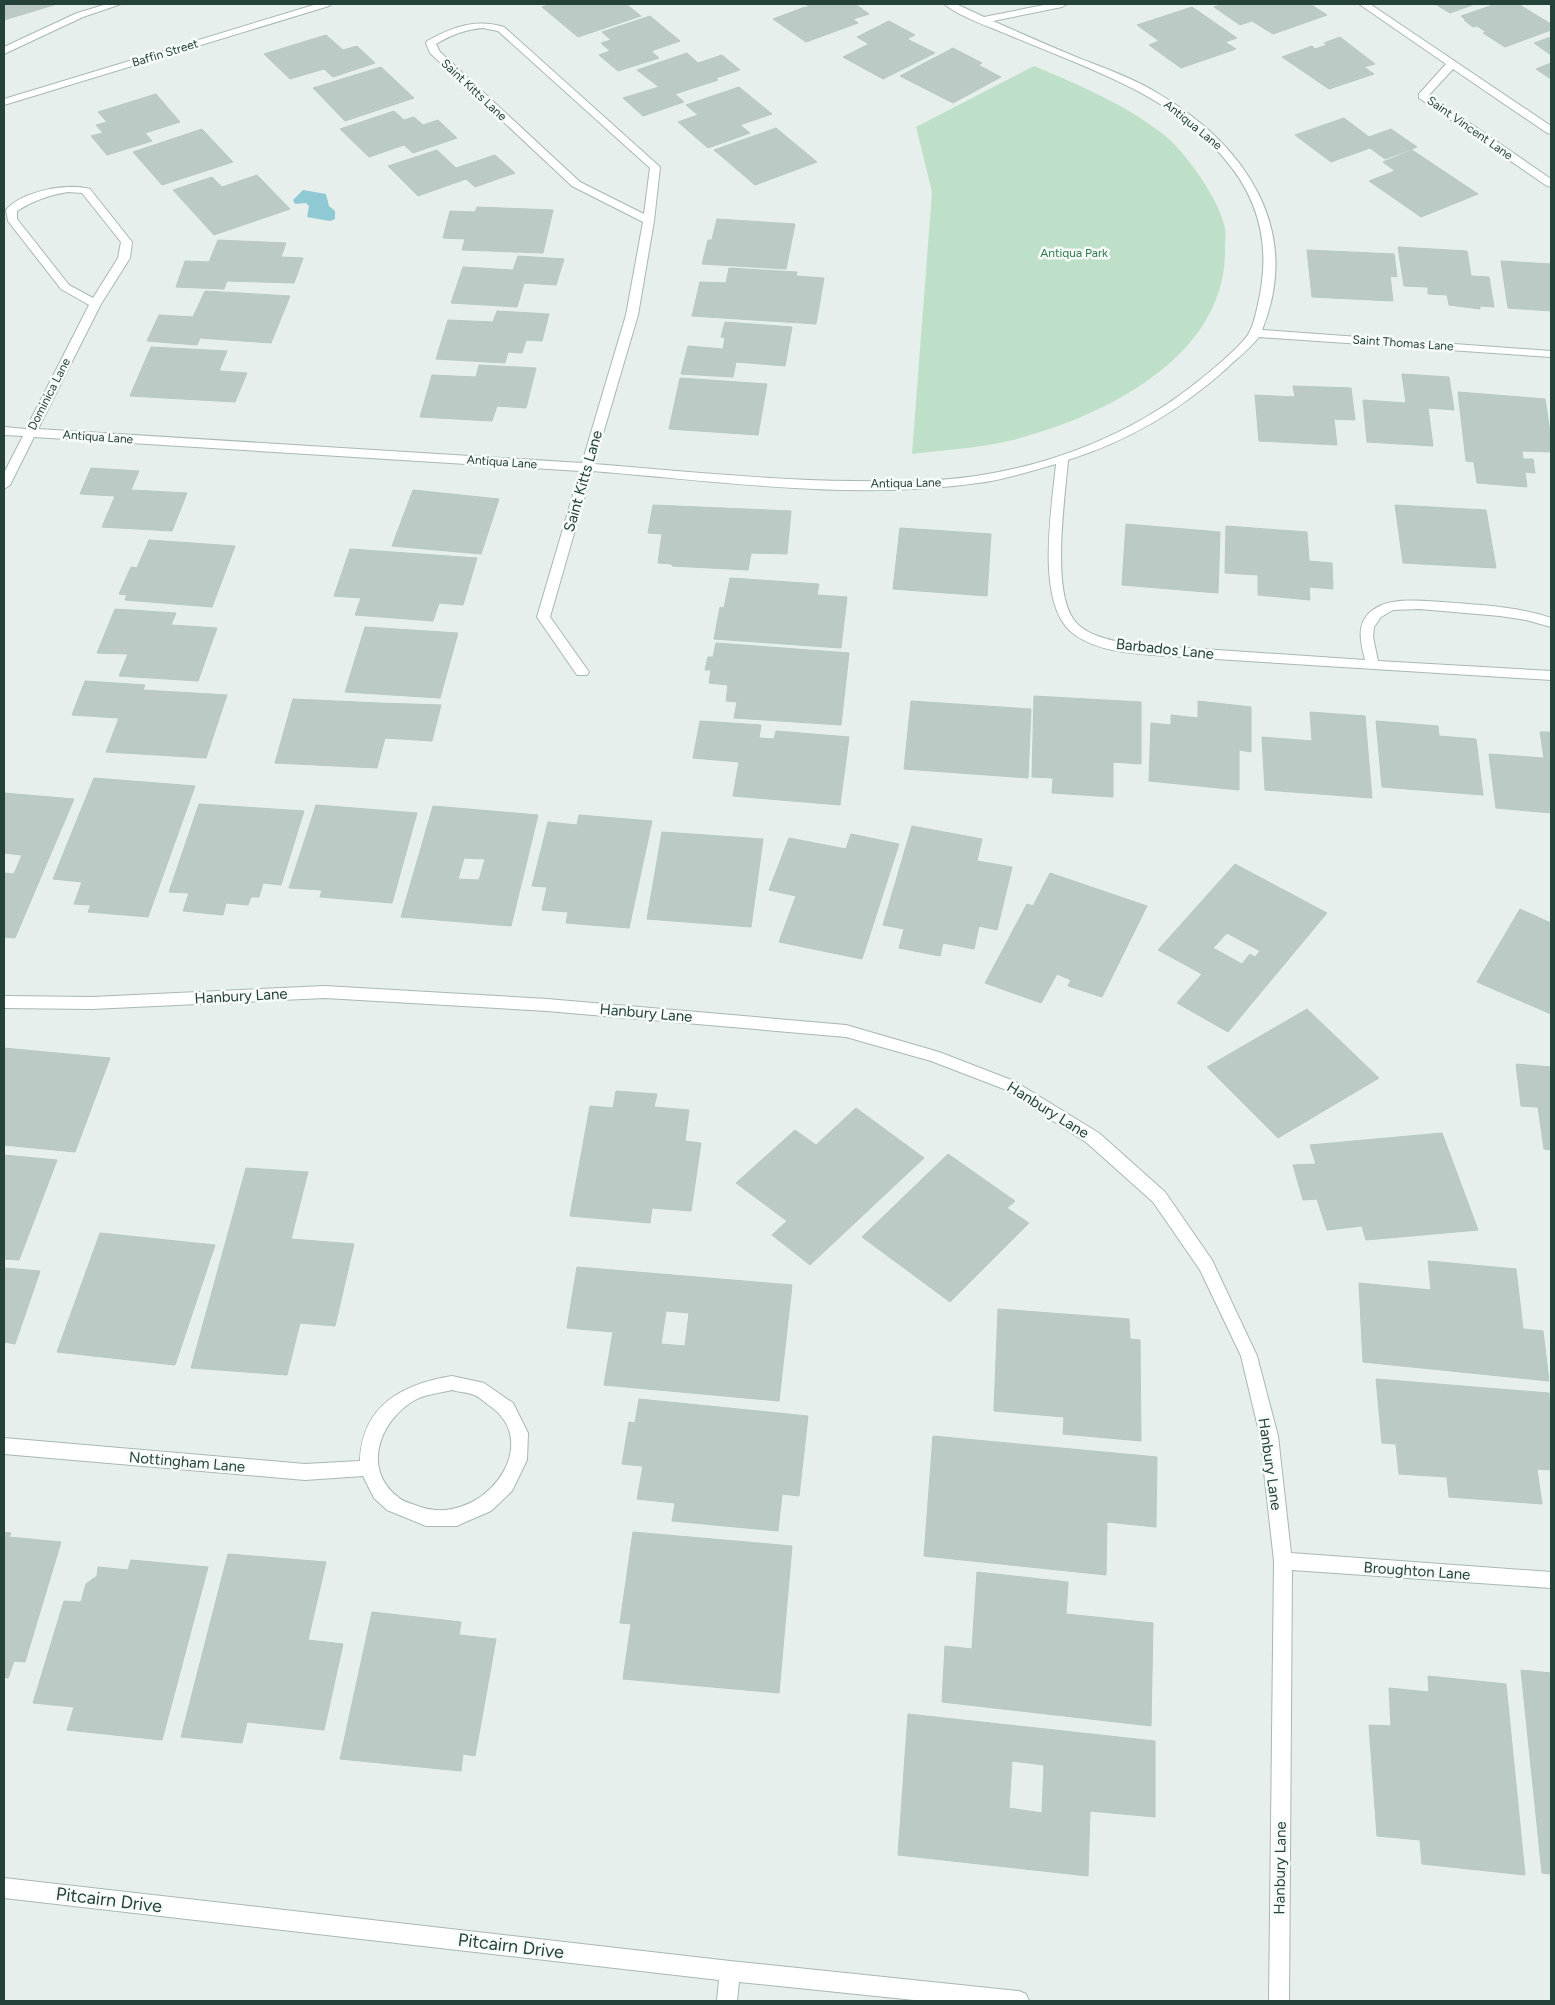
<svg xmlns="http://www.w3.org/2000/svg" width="1555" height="2005" viewBox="0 0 1555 2005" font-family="Figtree,sans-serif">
<rect width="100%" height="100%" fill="#e6efeb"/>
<path fill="#bfe0c8" d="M1034,66C1079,85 1125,104 1164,135C1186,152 1220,201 1225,228C1226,234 1225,241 1225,247C1228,358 1101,418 1009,441C977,448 944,450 912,454L932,192L916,127Z"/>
<path fill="#8ec9d4" d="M303,190L326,194L329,206L335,211V219L330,221L307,217L309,206L306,203L295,204L293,200Z"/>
<path fill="#bbcac4" stroke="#b8c9c2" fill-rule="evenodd" d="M4,4H57L4,20Z
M552,4H626L641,16L578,37L542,7Z
M805,4H855L869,14L853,19L858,23L806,42L773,19L805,7L811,8Z
M1224,4H1310L1327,15L1273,34L1252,21L1240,25L1214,7Z
M1435,4H1475L1450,13Z
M1496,4H1518L1551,24V30L1505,47L1483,33L1486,32L1477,26L1473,27L1464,20H1466L1461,16Z
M1192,7L1237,38L1225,42L1236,49L1181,68L1149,45L1159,41L1137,25Z
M650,16L680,41L651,51L659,58L618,71L599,55L610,51L601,43L611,40L602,32Z
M889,21L915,35L907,39L935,53L883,79L843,57L869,44L857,37Z
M326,35L343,50L357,46L375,63L333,77L324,69L290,79L264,54Z
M1340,37L1375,64L1364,67L1374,74L1329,89L1282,57L1312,46L1315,49L1327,45L1324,43Z
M1551,37V55L1534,43Z
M953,48L982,63L978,65L1001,77L953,103L900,76Z
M687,53L698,63L722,55L740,70L716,78L718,80L675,94L684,102L643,116L623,98L659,87L637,70Z
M1551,63V79L1536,69Z
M381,67L414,98L345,121L313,88Z
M739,87L772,114L740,125L750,133L708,148L678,122L698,115L686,105Z
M156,94L180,122L145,133L152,141L107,155L91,136L103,133L96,125L107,122L98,112Z
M394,111L404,120L414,117L423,125L438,120L457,138L413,153L404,145L369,157L340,129Z
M1344,118L1369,137L1391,129L1417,147L1385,159L1370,148L1331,162L1295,135Z
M776,128L817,162L755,185L714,150Z
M202,129L233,162L162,185L133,152Z
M437,150L456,168L495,155L515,173L475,187L466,179L418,196L388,166Z
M1412,150L1478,194L1421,217L1369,181L1395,171L1383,162Z
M257,175L290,209L214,235L173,190L212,177L222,187Z
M477,207L553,210L543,253L462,250L465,239L443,238L450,211L475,212Z
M717,219L795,224L786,269L702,264L708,240H712Z
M218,240L286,243L281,257L303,258L294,283L227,281L224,289L176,287L185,261L209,262Z
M1398,247L1467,251L1471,276L1489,277L1494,307L1480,306V309L1449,305L1447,295L1428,294V287L1404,286Z
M1307,250L1394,254L1397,277L1390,276L1393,301L1312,297Z
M518,256L564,259L556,285L524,283L517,307L451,303L463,267L513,270Z
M1501,261L1551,264V311L1508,308Z
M729,268L797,272L796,276L824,278L816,324L692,316L700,282L726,283Z
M205,291L290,296L271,343L200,338L197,345L147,341L159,315L193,317Z
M497,311L549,314L542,341L526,340L522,353L508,352L505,363L436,359L448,320L493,322Z
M725,322L792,327L785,366L736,362L733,377L681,374L688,346L723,349L725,338L721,337Z
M151,347L227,351L219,371L247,373L235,402L130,396Z
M479,365L536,368L526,408L497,406L492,421L420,417L432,375L476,377Z
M1402,374L1449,377L1454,410L1428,408L1433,446L1367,442L1363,400L1406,403Z
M680,378L767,384L758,435L669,429Z
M1293,386L1351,388L1355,420L1334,419L1337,445L1259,441L1255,395L1295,397Z
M1458,392L1545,399L1551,439V452L1522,451L1523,459H1533L1535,473L1525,472L1527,487L1477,483L1474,462L1466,461Z
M91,468L139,471L131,490L187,493L172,531L102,527L115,496L80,494Z
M413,490L499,499L481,554L392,546Z
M653,505L791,511L787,554L751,553L748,570L672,566V564L658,563L662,534L648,533Z
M1395,505L1486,510L1496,568L1403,563Z
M1126,524L1220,532L1218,593L1122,585Z
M1226,526L1307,532L1309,561L1332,563L1333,589L1309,587L1310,600L1258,595V575L1225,573Z
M900,528L991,534L987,596L893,589Z
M149,540L235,546L212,607L125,600L127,595L119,594L131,567L137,568Z
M350,549L477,558L463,605L439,603L433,621L355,615L361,598L334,596Z
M730,578L819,584L817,595L847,597L841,648L714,639L720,607L724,608Z
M115,609L176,613L171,625L217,628L198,681L119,676L128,654L97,653Z
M365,627L458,633L440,698L345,692Z
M716,643L849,653L841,725L734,718L737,702L726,701L728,685L709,683L711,670H705L708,657H713Z
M85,681L145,685L143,690L227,695L206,758L106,752L119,718L72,715Z
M1034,696L1141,702V764L1113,762V797L1052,793L1053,778L1032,777Z
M293,699L379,703L441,705L432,741L385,738L377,768L275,763Z
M911,701L1031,709L1028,778L904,769Z
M1198,701L1251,707V752L1239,750V790L1149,781L1151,723L1171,725V715L1198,718Z
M1310,712L1365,716L1372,798L1265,790L1262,737L1312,741Z
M700,721L761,725L759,738L774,739L776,731L849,737L840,805L733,796L739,762L693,758Z
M1376,721L1438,726L1439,736L1476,739L1483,795L1382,787Z
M1540,732H1551V813L1496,808L1489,754L1544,758Z
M94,778L195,786L148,917L88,912L91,905L74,904L82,882L53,879Z
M4,793L74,799L15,938L4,937V873L14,874L22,855L4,853Z
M199,804L304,811L281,885L263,883L259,897H251L248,905L226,903L223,915L183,911L189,893L169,892Z
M316,805L417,813L392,903L320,897L322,890L289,888Z
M433,806L538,815L511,926L401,917ZM464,858L485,859L479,880L458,879Z
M579,815L652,821L629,928L566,923L568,912L542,910L547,887L532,886L548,822L577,825Z
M912,826L982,839L977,861L1012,867L997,930L979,926L974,949L943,943L940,956L899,948L904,929L883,925Z
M662,832L763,839L751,927L647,919Z
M851,834L899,844L862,959L779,942L796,896L769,890L789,838L846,849Z
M1235,864L1327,913L1228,1032L1177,1003L1202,974L1158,950ZM1227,933L1260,951L1255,957L1250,954L1242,964L1213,948Z
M1050,873L1147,906L1102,997L1068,986L1071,980L1057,974L1041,1003L985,983L1027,904L1033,906Z
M1520,909L1551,923V1014L1477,982Z
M1307,1009L1379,1078L1278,1138L1207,1067Z
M4,1048L110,1058L75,1152L4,1145Z
M1516,1064L1551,1067V1150L1544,1149L1538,1107L1521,1106Z
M616,1091L657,1094L654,1107L689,1110L685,1141L701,1143L691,1211L652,1208L650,1223L570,1216L590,1106L613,1108Z
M856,1108L924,1158L810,1265L772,1235L787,1221L736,1183L795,1130L816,1145Z
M1442,1133L1478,1230L1366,1240L1362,1226L1327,1230L1317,1199L1303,1200L1293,1165L1316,1164L1310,1145Z
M948,1154L1015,1201L1007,1208L1029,1223L950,1302L862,1237Z
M4,1155L57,1160L19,1260L4,1259Z
M246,1168L308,1172L291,1239L354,1244L335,1326L300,1323L287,1375L191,1368Z
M100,1233L215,1245L175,1365L57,1352Z
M1428,1261L1516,1269L1523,1329L1543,1331L1549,1381L1363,1362L1359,1283L1431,1290Z
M577,1267L792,1285L779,1401L604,1385L613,1332L567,1328ZM666,1311L689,1313L685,1346L661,1344Z
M4,1268L40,1271L15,1344L4,1342Z
M998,1309L1129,1319L1130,1339L1140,1340L1141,1441L1063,1434L1064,1417L994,1411Z
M1376,1379L1549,1393L1551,1413V1470L1537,1469L1542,1504L1449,1497L1447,1477L1399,1474L1396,1444L1382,1443Z
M639,1399L808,1416L799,1496L782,1494L778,1531L672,1521L675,1503L637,1499L643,1466L622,1464L629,1422L635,1423Z
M933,1436L1157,1457L1156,1527L1107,1522L1106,1575L924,1556Z
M4,1532L11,1533L9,1537L61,1542L25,1662L14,1661L8,1678L4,1677Z
M633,1532L792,1546L779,1693L623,1679L631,1624L620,1623Z
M228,1554L326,1562L308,1640L343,1644L324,1730L247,1722L242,1743L181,1737Z
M131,1560L208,1567L162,1740L67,1730L74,1707L33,1703L64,1601L81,1602L86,1584L97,1576L98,1567L128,1570Z
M977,1572L1068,1582L1066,1614L1153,1623L1151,1726L942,1702L945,1646L972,1649Z
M372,1612L461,1622L459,1635L496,1639L475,1756L463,1754L461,1771L340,1759Z
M1521,1670L1551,1673V1874L1542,1873Z
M1428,1676L1506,1684L1525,1875L1422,1864L1420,1840L1377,1836L1369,1725L1391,1726L1389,1688L1429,1692Z
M908,1714L1155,1741V1817L1090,1811L1088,1876L898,1855ZM1012,1761L1044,1765L1042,1813L1009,1808Z"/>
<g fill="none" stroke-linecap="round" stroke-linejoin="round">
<g stroke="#a8b8b2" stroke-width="2">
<path id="minor" d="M107,4H121L83,17L4,54V47L77,13Z
M317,4H331L329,6L4,105V99Z
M944,4H956L984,17L1049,4H1067L1062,7L993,21C1020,33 1048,45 1076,57C1104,68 1133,78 1159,94C1245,145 1303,229 1262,330L1551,351V357L1259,337C1250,349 1237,358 1226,369C1179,411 1128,441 1068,460C1065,498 1051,590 1074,620C1086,636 1110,640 1129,644L1365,660C1361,643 1356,627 1369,613C1376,607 1384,603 1393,602C1409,599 1426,601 1442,602C1479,605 1516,606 1551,618V627L1526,620L1500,616L1420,609L1393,610L1381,617L1374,627L1373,637L1378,661L1551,671V680L1167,656C1137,654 1101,653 1075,635C1034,607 1052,508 1056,464C1030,471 1004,480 978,483C854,501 717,481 592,471L550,617L589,672L587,675H577L537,617L580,471L34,437L10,485L4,489V473L23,436L4,435V427L26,429L89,305L61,289L8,221L6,210C22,191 66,183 90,189L132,242L130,258L101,304L38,429L582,463L626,315L643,222L572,186L430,53L426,43L427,41C452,27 476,18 504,27L660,167L654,221L638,315L594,464C681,471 767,480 854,481C896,482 940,482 982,475C1057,463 1132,433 1192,386C1205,376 1242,346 1249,333C1254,324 1256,313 1258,304C1271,249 1261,200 1223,157C1168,92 1085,68 1009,35C988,26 962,18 944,4ZM483,28L498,31L650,168L644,214L580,182L440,52L436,44C451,35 466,29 483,28ZM68,192L82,193L121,242L118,258L93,298L69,285L17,219V211C32,201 49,195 68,192Z
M1359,4H1370L1551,126V134L1547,133L1453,69L1429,95L1551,179V187L1547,186L1419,98V94L1446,64Z
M325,986L547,999L846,1025L939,1052L1014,1081L1099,1133L1165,1192L1212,1260L1257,1356L1278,1436L1291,1553L1551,1572V1588L1292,1570L1289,2001H1269L1274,1561L1260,1436L1241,1356L1200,1270L1153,1202L1087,1143L1004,1089L931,1061L846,1037L547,1011L325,998L92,1009L4,1008V996L92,997Z
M452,1376L484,1383L513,1403L528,1433L527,1460L512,1491L491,1511L463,1523L457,1526H426L387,1510L374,1498L363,1476L305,1480L4,1454V1438L305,1464L360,1461C362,1405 403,1384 452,1376ZM452,1390C458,1392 465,1392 471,1394C478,1395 484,1402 490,1406C547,1446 478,1532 415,1505C409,1503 402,1501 398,1497C361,1469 380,1420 415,1400C426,1394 440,1393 452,1390Z
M4,1878L730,1961L1019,1991L1026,1994L1029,2001H924L739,1982L737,2001H717L719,1980L4,1898Z"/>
</g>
<use href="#minor" fill="#fff" fill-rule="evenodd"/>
</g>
<g text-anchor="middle" stroke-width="5" stroke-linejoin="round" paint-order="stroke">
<g font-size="12" fill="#24423a" stroke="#f7fbf9">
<text transform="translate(165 53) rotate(-17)" y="4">Baffin Street</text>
<text transform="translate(474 90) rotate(43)" y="4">Saint Kitts Lane</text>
<text transform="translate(1193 125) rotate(39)" y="4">Antiqua Lane</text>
<text transform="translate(1470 128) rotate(35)" y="4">Saint Vincent Lane</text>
<text transform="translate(1403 343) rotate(4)" y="4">Saint Thomas Lane</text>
<text transform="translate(49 394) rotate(-63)" y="4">Dominica Lane</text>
<text transform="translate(98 437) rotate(4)" y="4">Antiqua Lane</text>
<text transform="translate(502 462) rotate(4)" y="4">Antiqua Lane</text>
<text transform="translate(906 483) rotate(-1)" y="4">Antiqua Lane</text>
</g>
<g font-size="12" fill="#2d7a4b" stroke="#f7fbf9">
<text x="1074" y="257">Antiqua Park</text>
</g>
<g font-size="15" fill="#24423a" stroke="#f7fbf9">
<text transform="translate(583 481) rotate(-74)" y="5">Saint Kitts Lane</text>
<text transform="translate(1165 649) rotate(6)" y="5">Barbados Lane</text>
<text transform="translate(241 996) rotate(-3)" y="5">Hanbury Lane</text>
<text transform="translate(646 1013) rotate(5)" y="5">Hanbury Lane</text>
<text transform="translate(1048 1110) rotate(32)" y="5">Hanbury Lane</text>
<text transform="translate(187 1462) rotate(5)" y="5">Nottingham Lane</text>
<text transform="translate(1270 1464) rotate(82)" y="5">Hanbury Lane</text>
<text transform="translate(1417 1571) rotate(4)" y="5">Broughton Lane</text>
<text transform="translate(1280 1868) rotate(-89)" y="5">Hanbury Lane</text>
</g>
<g font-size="18" fill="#24423a" stroke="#f7fbf9">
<text transform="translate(109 1900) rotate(7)" y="6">Pitcairn Drive</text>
<text transform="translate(511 1946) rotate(7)" y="6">Pitcairn Drive</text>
</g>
</g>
<rect width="1555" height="2005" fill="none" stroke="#24423a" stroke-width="10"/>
</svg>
